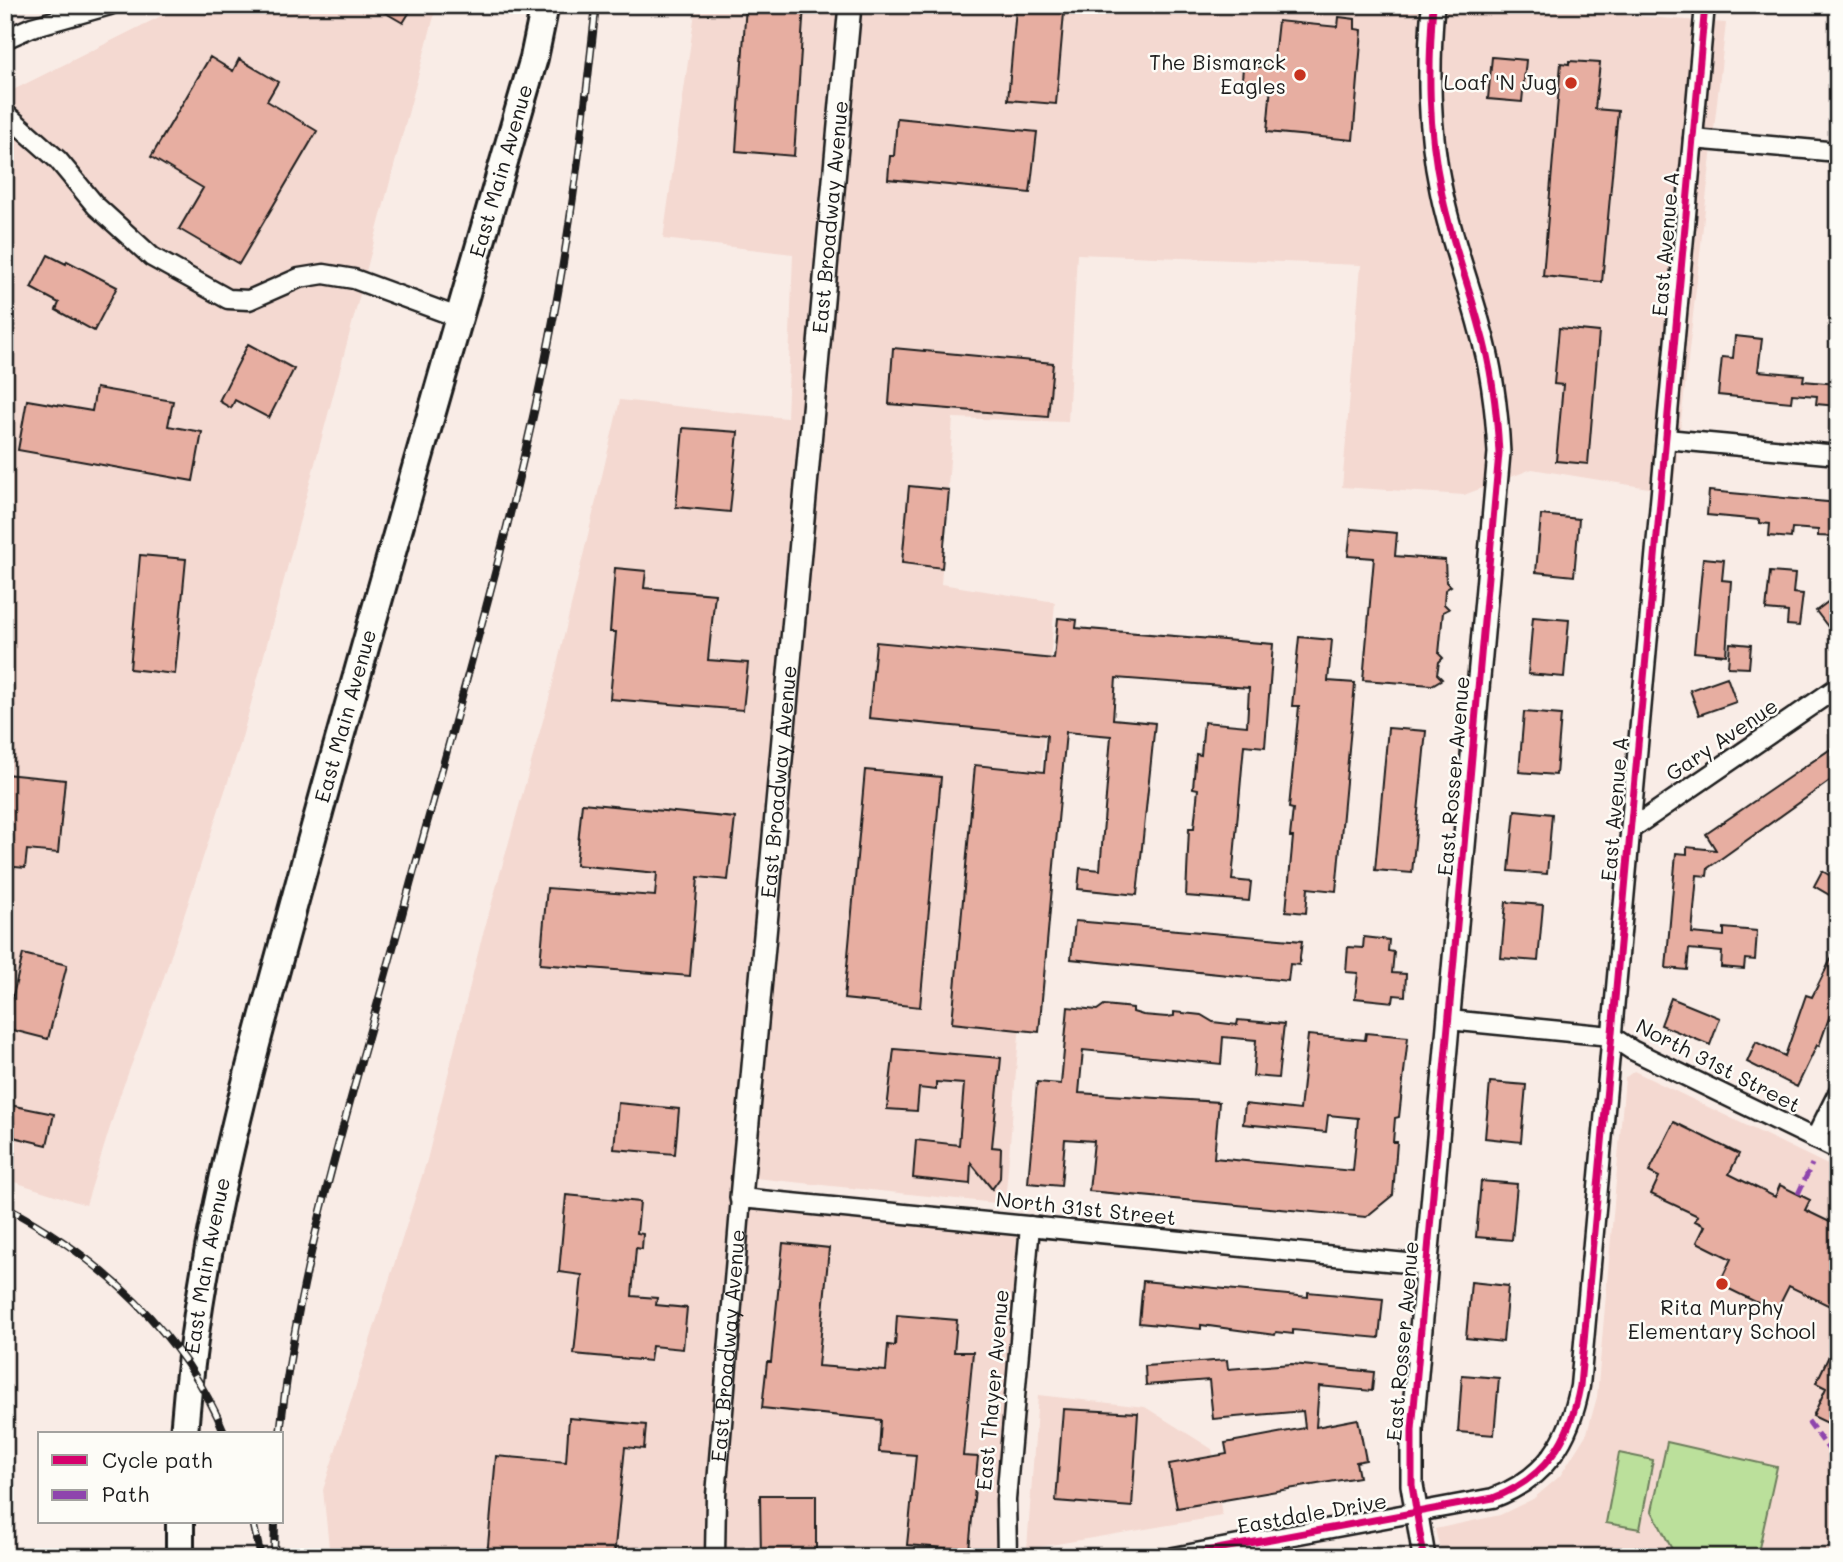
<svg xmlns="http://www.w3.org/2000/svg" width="1843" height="1562" viewBox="0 0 1843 1562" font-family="Mali,sans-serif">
<rect width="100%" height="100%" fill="#f9ece6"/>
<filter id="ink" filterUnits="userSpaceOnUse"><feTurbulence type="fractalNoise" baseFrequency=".0143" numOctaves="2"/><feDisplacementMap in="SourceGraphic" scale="14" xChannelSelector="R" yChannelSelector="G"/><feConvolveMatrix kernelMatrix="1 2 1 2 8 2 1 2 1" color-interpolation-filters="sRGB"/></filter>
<g filter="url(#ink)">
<path fill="#f4d9d1" d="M183,5H437L240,745L160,989L120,1095L86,1205L5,1179V94Z
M696,5H1488L1726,23L1673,492L1532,469L1464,495L1342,487L1361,265L1077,254L1068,422L953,418L941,584L1055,602L1005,1204L755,1178L752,1207L1018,1234L997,1486L998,1557H330L323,1490L427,1160L480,945L549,699L620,400L787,418L793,254L663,239Z
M1634,1071L1838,1170V1557H1442L1435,1529L1500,1515L1533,1499L1560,1476L1587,1433L1597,1397L1625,1078Z
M1038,1395L1145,1407L1212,1449L1222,1516L1027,1549Z"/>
<path fill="#bbe09b" stroke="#6c7e5c" stroke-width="2" d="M1667,1442L1777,1467L1757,1557H1676L1652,1511Z
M1619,1453L1653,1460L1640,1529L1606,1523Z"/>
<path fill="#e7aea1" stroke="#1c1c1c" stroke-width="2" d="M372,5H414L403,23Z
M746,5H804L794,156L736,151Z
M1016,9L1064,13L1056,104L1008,100Z
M1339,17L1355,19V29L1362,30L1353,140L1267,132L1271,85L1242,80L1243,67H1273L1278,21L1338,27Z
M210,57L233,71L239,59L278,82L267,101L317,131L239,264L179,229L203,188L151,157Z
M1492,57L1526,60L1522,102L1488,99Z
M1569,61L1600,63L1595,109L1618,111L1602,282L1543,276L1561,63L1569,64Z
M897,118L1037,132L1030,193L888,179L890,156H894Z
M48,255L66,264L67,261L117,287L94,331L56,310L59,303L31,288Z
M1559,328L1599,332L1588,464L1556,461L1563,385L1554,384Z
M1735,336L1762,339L1758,371L1804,375L1803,381L1838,384V406L1816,404L1817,396L1792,394L1791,402L1718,395L1722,357L1733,358Z
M248,344L294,369L269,418L235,400L231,408L219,401Z
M893,348L1053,363L1048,417L889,404Z
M96,388L173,401L168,426L202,432L193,481L18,450L27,400L92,411Z
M683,428L738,432L730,512L676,507Z
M909,486L949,490L942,568L902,563Z
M1709,491L1838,503V537L1818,536V530L1792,528L1791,538L1769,536L1770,524L1760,523V520L1707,515Z
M1541,515L1579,519L1574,576L1536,572Z
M1351,529L1397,533L1395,556L1445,560L1446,582L1451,586L1445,590L1444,604L1449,609L1443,612L1439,654L1443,658L1439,662L1437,674L1442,679L1432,685L1363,680L1374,558L1348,556Z
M140,555L186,559L175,674L130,669Z
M1703,558L1724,560L1722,580L1731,581L1726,655L1694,652Z
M615,568L646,571L644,588L715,594L708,660L748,663L743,710L610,699L616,632H610Z
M1770,572L1795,574L1793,593L1803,594L1799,626L1787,625L1788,612L1766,610Z
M1838,594V640L1816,611Z
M1533,617L1569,620L1564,677L1528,674Z
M1058,618L1077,620L1076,628L1273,644L1265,747L1244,745L1232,880L1251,882L1249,901L1186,896L1189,828H1194L1198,789L1193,788L1196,754L1201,755L1204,722L1247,726L1249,688L1116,678L1113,719L1155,723L1137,895L1078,889L1080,868L1100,870L1111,736L1066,732L1039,1032L952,1023L975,765L1044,772L1047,735L869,718L876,642L1054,659Z
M1299,637L1332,640L1328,681L1355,683L1336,891L1308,888L1306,913L1286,911L1293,837H1290L1293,809L1289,808L1299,706H1292Z
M1730,643L1751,645L1749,668L1728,667Z
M1727,677L1736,702L1699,715L1690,690Z
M1524,712L1561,715L1556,775L1519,772Z
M1388,728L1426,731L1412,873L1375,870Z
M1838,744V775L1708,868L1707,876L1697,875L1692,933L1724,936V928L1757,931L1755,960L1745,959L1744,969L1721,967L1722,952L1689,949L1687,970L1666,968L1676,853L1687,854V847L1716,850L1706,834Z
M865,770L941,777L920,1007L844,999Z
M5,774L65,780L58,853L27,850L25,868L5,866Z
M582,803L735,818L728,880L698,877L690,976L540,964L547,888L655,896L657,873L576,865Z
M1515,810L1552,814L1547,874L1509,871Z
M1822,871L1838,880V900L1814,886Z
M1506,902L1543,905L1538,961L1501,958Z
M1075,921L1302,941L1299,965L1290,964L1288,981L1071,959Z
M1364,937L1389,940L1388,951L1394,952L1392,973L1406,974L1405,996L1394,995L1393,1002L1355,998L1358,973L1346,972L1348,947L1363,948Z
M1838,945V1002L1835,1001L1819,1046L1817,1045L1797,1087L1747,1062L1756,1042L1785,1056L1806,995L1812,997Z
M23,954L67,965L48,1039L5,1028Z
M1671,998L1720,1018L1710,1045L1661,1025Z
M1104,1005L1133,1008V1012L1143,1015L1167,1017L1174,1016V1012L1201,1015L1213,1022L1237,1025L1238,1020L1284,1024L1278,1078L1253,1076L1256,1040L1223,1037L1221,1064L1083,1050L1079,1093L1219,1102L1214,1158L1353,1171L1358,1118L1328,1115L1326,1132L1243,1124L1245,1104L1300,1110L1308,1035L1365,1040L1366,1033L1408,1037L1399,1117L1395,1118L1393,1142H1397L1393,1195L1366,1217L1089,1191L1094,1141L1065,1139L1061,1186L1028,1183L1037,1082L1061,1084L1068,1007L1097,1010Z
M894,1049L1001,1058L992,1147L1001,1148L1000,1178L992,1189L971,1163L970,1184L913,1178L916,1140L959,1145L964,1084L936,1082V1090L919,1088L917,1111L887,1109Z
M1490,1082L1526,1085L1521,1142L1485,1138Z
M618,1103L679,1109L675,1154L614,1149Z
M5,1104L54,1114L47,1145L5,1135Z
M1674,1122L1739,1154L1729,1174L1775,1197L1780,1185L1810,1200L1805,1210L1838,1226V1310L1789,1286L1776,1312L1719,1284L1731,1259L1697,1242L1705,1226L1695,1221L1698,1216L1651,1194L1659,1177L1649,1172Z
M1481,1181L1517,1184L1512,1240L1476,1237Z
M566,1195L640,1202L637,1233L643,1234L642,1249L636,1248L632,1296L657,1298L656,1305L687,1308L683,1349L652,1346L650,1361L574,1354L582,1275L559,1272Z
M783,1243L829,1248L818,1366L886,1371L888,1345L895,1346L897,1315L957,1320L954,1352H973L963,1456L978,1457L969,1550L907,1545L916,1455L879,1452L881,1420L762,1408L767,1362H771Z
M1143,1281L1308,1297V1292L1383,1299L1379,1338L1293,1330V1334L1276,1332L1275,1335L1201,1325V1329L1139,1323Z
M1471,1282L1508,1286L1503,1342L1466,1338Z
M1838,1337V1428L1813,1416L1826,1388L1816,1383Z
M1227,1360L1228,1369L1292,1364L1374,1372L1372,1391L1319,1386L1316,1427L1358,1419L1366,1460L1356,1462L1359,1477L1177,1508L1169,1464L1227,1454L1225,1443L1305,1428L1303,1411L1213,1419L1209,1380L1146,1385L1145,1366Z
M1462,1375L1499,1378L1494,1435L1458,1432Z
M1063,1409L1138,1413L1132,1507L1056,1501Z
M569,1418L646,1425L644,1449L625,1447L614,1557H487L496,1456L566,1462Z
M760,1495H816V1557H761Z"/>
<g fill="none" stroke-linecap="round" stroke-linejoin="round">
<g stroke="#1c1c1c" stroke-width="23">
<g id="minor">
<path d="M5,39L32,27L110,5"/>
<path d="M5,113L58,160L96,206L152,257L228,299L249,300L299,278L324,274L354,279L460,318"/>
<path d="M1693,139L1838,152"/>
<path d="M1666,439L1838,455"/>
<path d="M1631,829L1838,687"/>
<path d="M1449,1020L1611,1036L1632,1050L1838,1150"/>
<path d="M1815,1139L1838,1093"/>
<path id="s1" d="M715,1557L716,1495L741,1198L1427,1265"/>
<path d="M1007,1557L1006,1500L1030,1226"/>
<path d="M1174,1557L1493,1498C1546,1478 1570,1440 1580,1386L1705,5"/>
</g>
</g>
<g stroke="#1c1c1c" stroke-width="26">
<g id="tertiary">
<path id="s2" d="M741,1198L850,5"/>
<path d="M1424,1557L1412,1485V1430L1499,453C1497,411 1492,369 1480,328C1468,282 1450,237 1441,190C1428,128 1428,68 1433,5"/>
</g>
</g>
<g stroke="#1c1c1c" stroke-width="32">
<g id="primary">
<path id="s3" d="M184,1434C199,1234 255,1048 307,856C380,589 457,324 534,58L545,5"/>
<path d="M180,1557V1522"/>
</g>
</g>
<use href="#minor" stroke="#fdfcf7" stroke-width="18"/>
<use href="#tertiary" stroke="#fdfcf7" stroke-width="21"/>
<use href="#primary" stroke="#fdfcf7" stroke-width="26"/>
<g stroke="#1c1c1c" stroke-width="8">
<path id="rail" d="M5,1207C99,1256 185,1335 225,1434
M280,1434C298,1261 354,1093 399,926C451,731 510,538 549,341C571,230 584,118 596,5
M253,1522L261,1557
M274,1557L275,1522"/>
</g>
<use href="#rail" stroke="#fdfcf7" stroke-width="5" stroke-dasharray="16" stroke-linecap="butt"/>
<path stroke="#8e44ad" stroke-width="5" stroke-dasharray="10 5" stroke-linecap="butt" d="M1798,1194L1812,1164
M1808,1421L1838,1462"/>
<g stroke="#fdfcf7" stroke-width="11">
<path id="cycleway" d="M1174,1557L1493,1498C1546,1478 1570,1440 1580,1386L1705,5
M1424,1557L1412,1485V1430L1499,453C1497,411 1492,369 1480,328C1468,282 1450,237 1441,190C1428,128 1428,68 1433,5"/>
</g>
<use href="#cycleway" stroke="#d6006c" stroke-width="7"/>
</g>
</g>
<g fill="#c8321e" stroke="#fdfcf7" stroke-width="2.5">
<circle cx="1300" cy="75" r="7"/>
<circle cx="1571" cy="83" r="7"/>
<circle cx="1722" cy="1284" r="7"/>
</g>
<g text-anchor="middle" stroke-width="5" stroke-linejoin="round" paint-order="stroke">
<g font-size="21" fill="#1c1c1c" stroke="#fdfcf7" text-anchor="end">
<text x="1286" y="70">The Bismarck<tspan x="1286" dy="24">Eagles</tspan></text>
<text x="1557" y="90">Loaf 'N Jug</text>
<text x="1722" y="1315" text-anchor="middle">Rita Murphy<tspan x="1722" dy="24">Elementary School</tspan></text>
</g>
<g font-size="21" fill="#1c1c1c" stroke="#fdfcf7">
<text dy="7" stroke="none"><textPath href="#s3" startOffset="1304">East Main Avenue</textPath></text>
<text dy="7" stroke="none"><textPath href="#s2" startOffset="985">East Broadway Avenue</textPath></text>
<text transform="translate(1666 244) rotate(-85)" y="7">East Avenue A</text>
<text dy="7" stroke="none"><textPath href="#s3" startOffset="737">East Main Avenue</textPath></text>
<text transform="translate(1722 740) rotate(-34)" y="7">Gary Avenue</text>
<text transform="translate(1454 776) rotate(-85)" y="7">East Rosser Avenue</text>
<text dy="7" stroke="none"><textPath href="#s2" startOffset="418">East Broadway Avenue</textPath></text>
<text transform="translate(1615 809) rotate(-85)" y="7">East Avenue A</text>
<text transform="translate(1718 1066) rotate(27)" y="7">North 31st Street</text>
<text transform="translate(1086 1209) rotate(6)" y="7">North 31st Street</text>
<text dy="7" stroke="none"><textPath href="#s3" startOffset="170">East Main Avenue</textPath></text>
<text transform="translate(1403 1341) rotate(-85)" y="7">East Rosser Avenue</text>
<text dy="7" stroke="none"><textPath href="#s1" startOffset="212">East Broadway Avenue</textPath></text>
<text transform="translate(993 1390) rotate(-85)" y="7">East Thayer Avenue</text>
<text transform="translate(1312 1514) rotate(-10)" y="7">Eastdale Drive</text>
</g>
</g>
<rect width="1843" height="1562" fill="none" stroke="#fdfcf7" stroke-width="28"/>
<rect x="14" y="14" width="1815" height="1534" fill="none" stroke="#1c1c1c" stroke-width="2.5" filter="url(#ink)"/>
<rect x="38" y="1432" width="245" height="91" fill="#fdfcf7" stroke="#a3a29f" stroke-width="2"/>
<rect x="52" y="1455" width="35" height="10" fill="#d6006c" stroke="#a3a29f" stroke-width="2"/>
<text x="102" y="1468" font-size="21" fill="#1c1c1c">Cycle path</text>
<rect x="52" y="1490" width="35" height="10" fill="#8e44ad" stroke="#a3a29f" stroke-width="2"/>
<text x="102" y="1502" font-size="21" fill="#1c1c1c">Path</text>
</svg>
